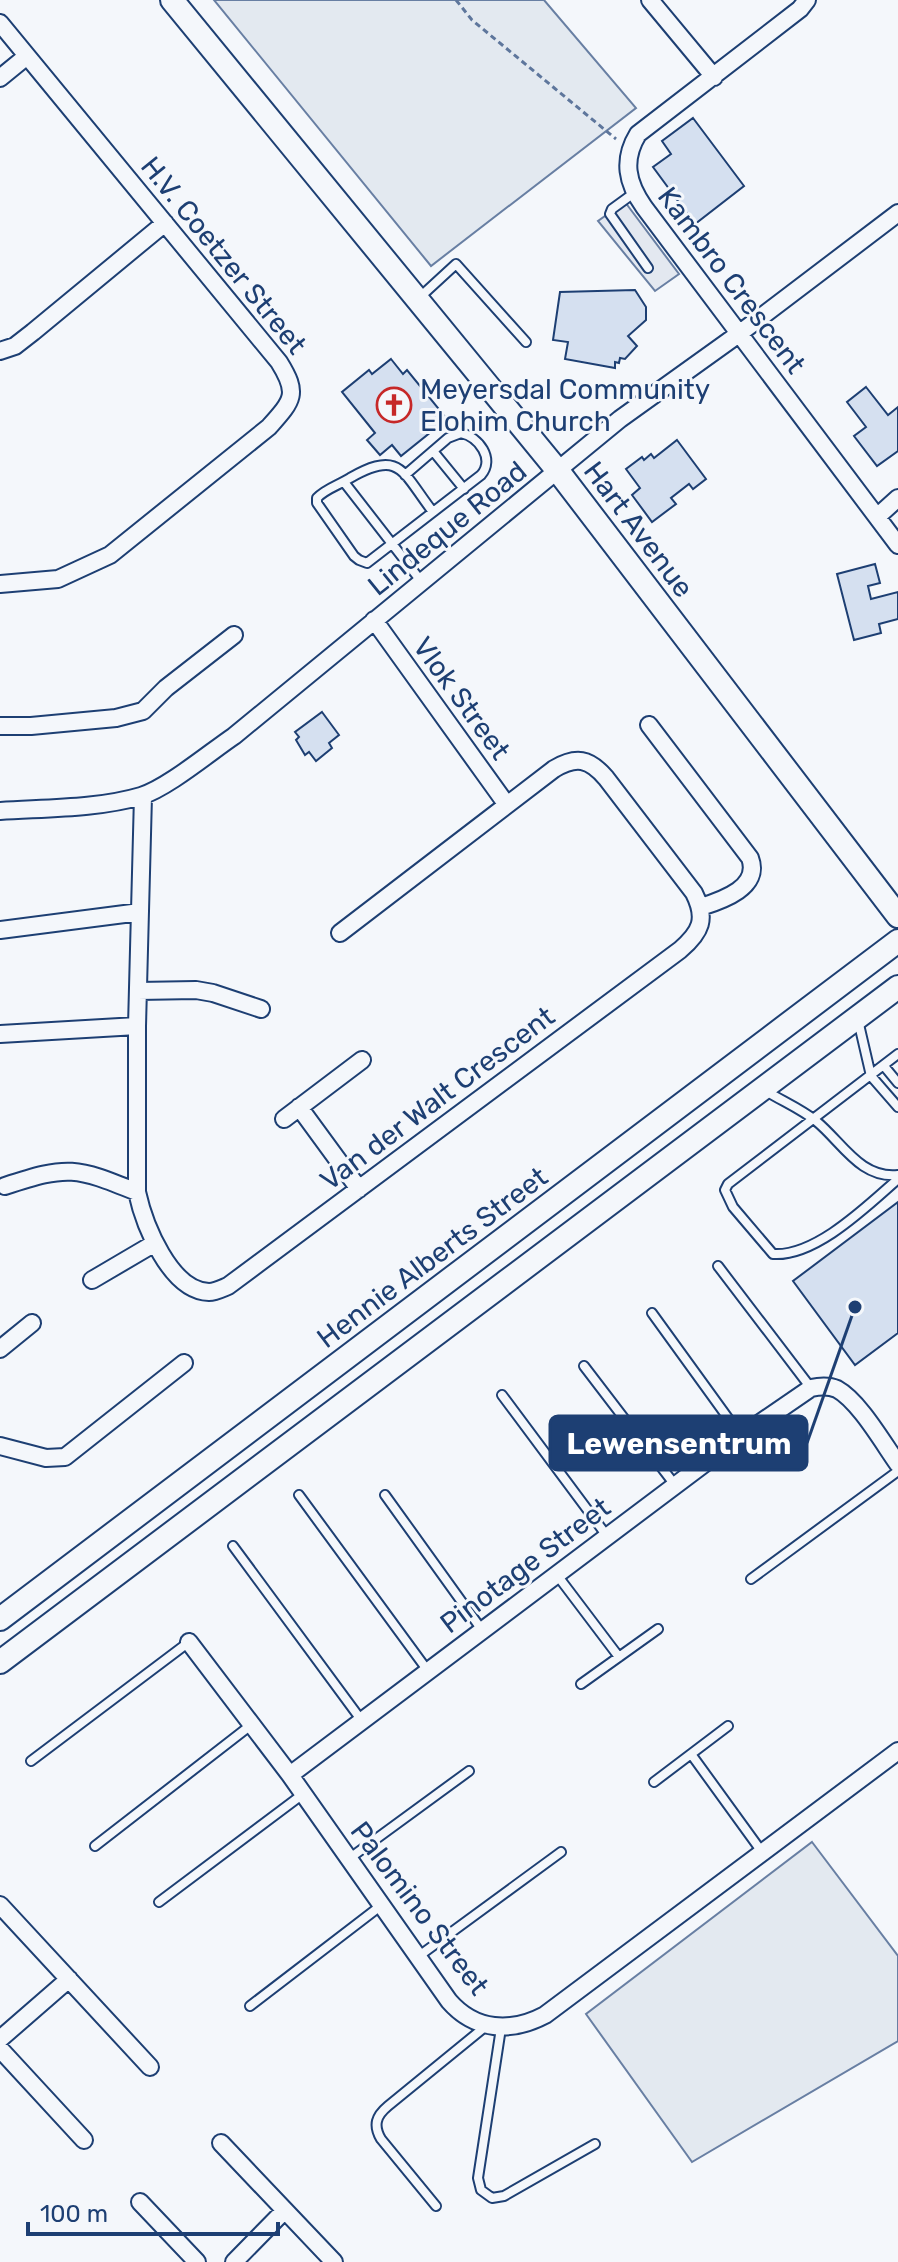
<svg xmlns="http://www.w3.org/2000/svg" width="898" height="2262" viewBox="0 0 898 2262" font-family="Rubik,sans-serif">
<rect width="100%" height="100%" fill="#f4f7fb"/>
<path fill="#e3e9f0" stroke="#687fa3" stroke-width="2" d="M214,0H544L636,108L431,266Z
M812,1842L898,1956V2041L692,2162L586,2014Z"/>
<path fill="#e3e8f0" stroke="#687fa3" stroke-width="2" d="M625,202L679,274L655,291L598,221Z"/>
<path fill="#d5e0f0" stroke="#1d3f73" stroke-width="2" d="M693,118L744,186L695,224L653,167L671,154L662,141Z
M635,290L646,307V320L628,336L637,346L625,359L620,358L619,363L615,362V368L565,359L568,342L553,340L560,292Z
M391,359L403,374L407,370L447,419L401,456L392,445L380,455L367,440L375,433L342,392L369,370L372,374Z
M866,387L888,415L898,407V451L877,466L854,436L866,427L847,402Z
M677,440L706,479L693,489L689,484L671,498L676,504L652,522L632,495L640,488L626,469L642,457L644,460L651,454L654,458Z
M875,564L880,583L868,586L871,599L898,592V619L879,624L881,633L854,640L837,574Z
M322,712L339,735L329,743L332,748L316,761L309,752L305,755L296,740L299,737L295,732Z
M898,1202V1333L855,1365L793,1281Z"/>
<g fill="none" stroke-linecap="round" stroke-linejoin="round">
<g stroke="#1d3f73" stroke-width="12">
<path id="lane" d="M634,193L612,209L610,214L648,268
M419,298L456,264L526,342
M433,451L464,489
M405,475L448,438L461,433C479,437 495,459 481,475L367,563L359,560L354,556L317,503V498C325,489 339,485 350,478C401,449 402,472 433,512
M344,482L421,581
M858,1020L871,1076L898,1107
M898,1054L728,1184L725,1190L733,1207L773,1254C816,1257 868,1205 898,1179
M884,1066L898,1083
M766,1091C782,1101 801,1109 816,1121C842,1142 860,1179 898,1175
M718,1266L811,1388
M652,1313L741,1436
M584,1366L675,1485
M502,1395L607,1536
M299,1495L428,1671
M385,1495L482,1630
M233,1546L362,1721
M557,1575L619,1657
M751,1579L898,1471
M581,1684L658,1629
M691,1754L762,1852
M31,1761L189,1642
M654,1782L728,1726
M95,1846L251,1725
M350,1858L469,1771
M159,1902L303,1794
M419,1956L561,1852
M250,2006L383,1904
M501,2028L478,2178L481,2190L492,2198L504,2196L595,2144
M436,2206L381,2139C373,2125 376,2116 388,2106L486,2026"/>
</g>
<g stroke="#1d3f73" stroke-width="20">
<path id="street" d="M650,0L714,77
M807,0L800,9L638,134C622,160 627,183 644,207L898,545
M0,23L279,362C299,394 293,400 269,427L110,555L58,579L0,584
M0,78L27,56
M0,351L15,346L33,332L165,223
M878,516L898,498
M374,620L507,805
M649,725L750,858C761,887 723,900 701,907
M0,726H31L116,718L143,711L166,688L234,635
M143,796L137,1026V1192C144,1224 170,1291 209,1292C215,1292 223,1288 228,1286L680,950C701,932 707,919 694,893L606,778C589,758 576,756 554,769L340,933
M0,811C45,808 97,809 141,796C167,788 209,753 234,736L620,419L740,333L898,213
M0,930L140,912
M138,991L196,990L213,993L261,1009
M0,1034L137,1026
M299,1107L359,1189
M284,1119L362,1060
M5,1186C69,1165 75,1167 137,1192
M92,1280L155,1243
M0,1349L32,1323
M0,1446L46,1458L65,1457L184,1363
M189,1642L290,1775L449,2001C475,2031 511,2033 545,2015L898,1751
M290,1775L741,1436L811,1388C820,1386 828,1385 837,1389C859,1401 883,1443 898,1464
M0,1905L150,2067
M0,2039L69,1979
M0,2049L84,2140
M221,2143L334,2262
M140,2202L197,2262
M234,2262L284,2211"/>
</g>
<g stroke="#1d3f73" stroke-width="26">
<path id="secondary" d="M172,0L558,471L898,916
M0,1619L898,941
M0,1662L898,987"/>
</g>
<path stroke="#5e769c" stroke-width="3" stroke-dasharray="6 4" stroke-linecap="butt" d="M456,0L472,20L616,139"/>
<use href="#lane" stroke="#f4f7fb" stroke-width="8"/>
<use href="#street" stroke="#f4f7fb" stroke-width="16"/>
<use href="#secondary" stroke="#f4f7fb" stroke-width="22"/>
</g>
<defs>
<g id="church-ring" transform="scale(1.8)"><circle r="9.5" fill="#f4f7fb" stroke="#c62828" stroke-width="1.5"/><path d="M-1.2-6h2.4v3.5h3.3v2.4h-3.3V6h-2.4V-.1h-3.3v-2.4h3.3Z" fill="#c62828"/></g>
</defs>
<g fill-rule="evenodd">
<use href="#church-ring" x="394" y="405"/>
</g>
<g text-anchor="middle" stroke-width="6" stroke-linejoin="round" paint-order="stroke">
<g font-size="28" fill="#1d3f73" stroke="#f4f7fb">
<text transform="translate(224 255) rotate(51)" y="10">H.V. Coetzer Street</text>
<text transform="translate(732 280) rotate(53)" y="10">Kambro Crescent</text>
<text transform="translate(447 528) rotate(-39)" y="10">Lindeque Road</text>
<text transform="translate(639 529) rotate(53)" y="10">Hart Avenue</text>
<text transform="translate(462 698) rotate(54)" y="10">Vlok Street</text>
<text transform="translate(437 1098) rotate(-37)" y="10">Van der Walt Crescent</text>
<text transform="translate(432 1257) rotate(-37)" y="10">Hennie Alberts Street</text>
<text transform="translate(525 1565) rotate(-37)" y="10">Pinotage Street</text>
<text transform="translate(420 1908) rotate(53)" y="10">Palomino Street</text>
</g>
<g font-size="28" fill="#1d3f73" stroke="#f4f7fb" text-anchor="start">
<text x="420" y="399">Meyersdal Community<tspan x="420" dy="32">Elohim Church</tspan></text>
</g>
</g>
<path fill="none" stroke="#1d3f73" stroke-width="3" d="M855 1307L807 1443"/>
<circle fill="#1d3f73" stroke="#f4f7fb" stroke-width="3" cx="855" cy="1307" r="8"/>
<rect fill="#1d3f73" stroke="#1d3f73" stroke-width="3" x="550" y="1416" width="257" height="54" rx="8"/>
<g font-size="30" text-anchor="middle" font-weight="bold" fill="#fff">
<text x="679" y="1454">Lewensentrum</text>
</g>
<path d="M28 2222v12h250v-12" fill="none" stroke="#1d3f73" stroke-width="4"/>
<text x="40" y="2222" font-size="24" fill="#1d3f73" stroke="#f4f7fb" stroke-width="6" paint-order="stroke">100 m</text>
</svg>
